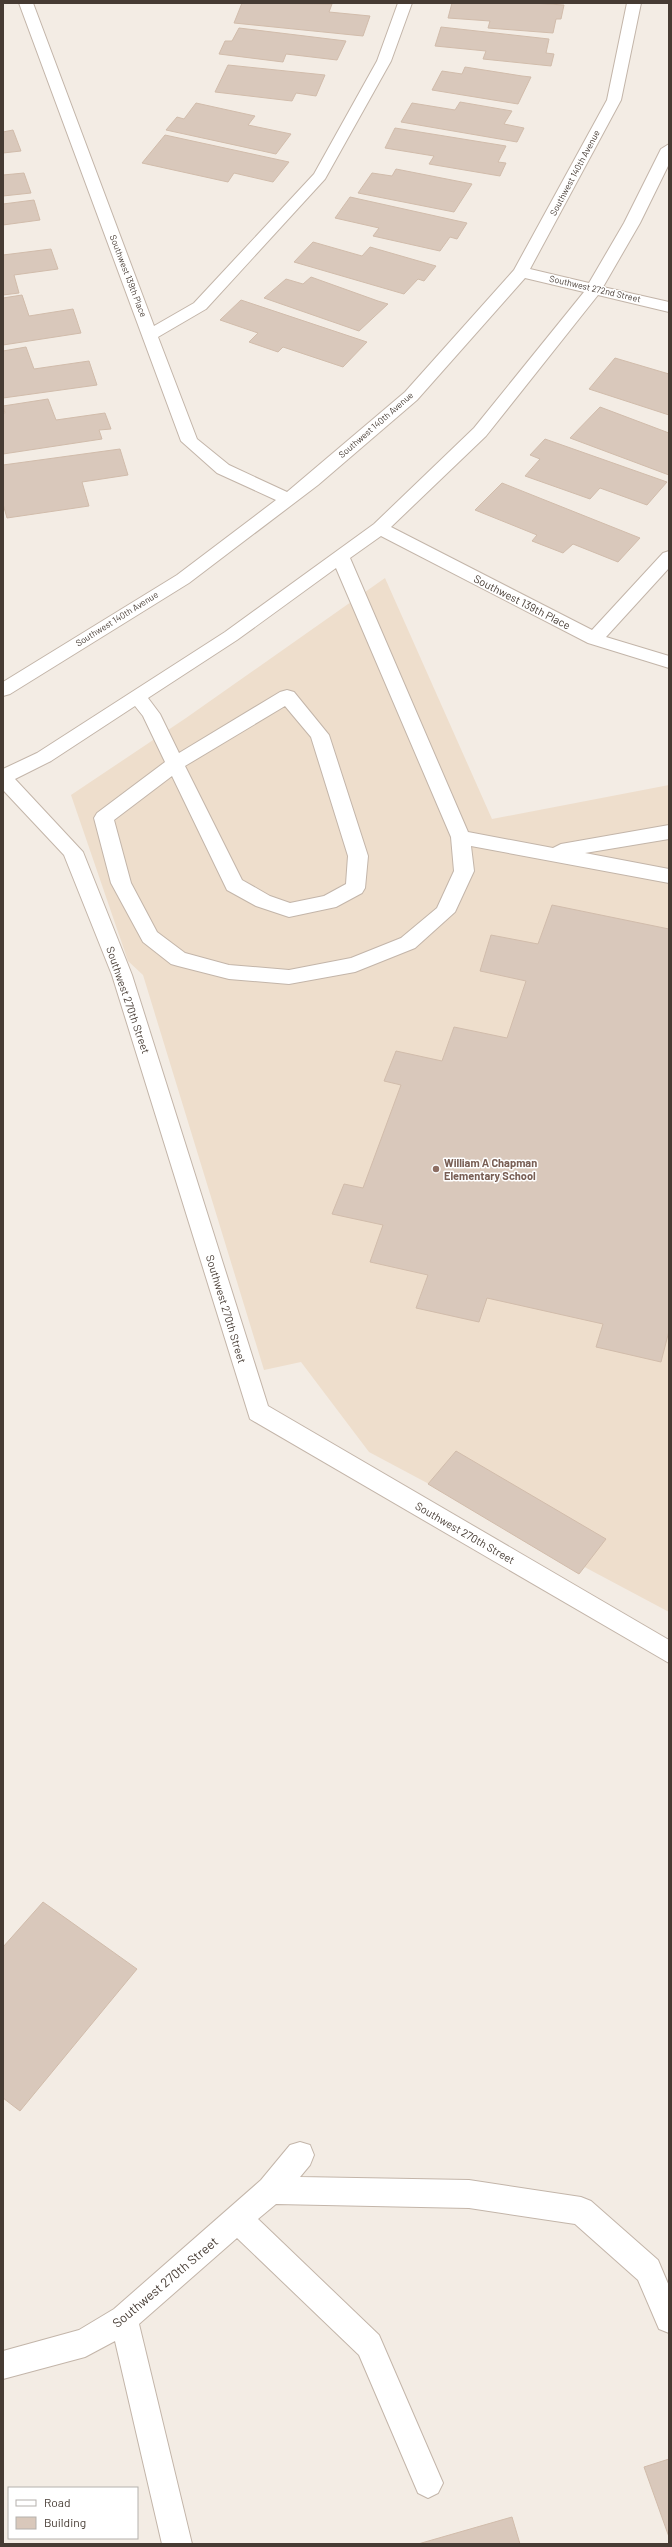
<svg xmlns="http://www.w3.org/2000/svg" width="672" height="2547" viewBox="0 0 672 2547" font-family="Barlow,sans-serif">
<rect width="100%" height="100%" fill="#f3ece4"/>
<path fill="#eedecc" d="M385,578L492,819L669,785V1612L369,1452L301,1362L264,1370L143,975L128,961L71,795L186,718Z"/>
<path fill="#d9c8bb" stroke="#d1bcab" d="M242,3L332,4L329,12L370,16L363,36L234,23Z
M452,3H533L564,5L561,19H556L553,33L488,28L490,21L448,18Z
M441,27L549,39L546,53L554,54L551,66L483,59L486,51L435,46Z
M239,28L346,41L337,60L286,54L283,62L219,54L225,41H232Z
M228,65L325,75L316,96L296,93L292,101L215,92Z
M465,67L522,76L531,77L518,104L432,90L442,71L462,74Z
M460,102L512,111L504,124L524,128L517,142L401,122L412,103L455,110Z
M196,103L255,116L248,125L291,134L276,154L166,130L177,117L184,119Z
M395,128L506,146L498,162L506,163L500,176L429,164L434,156L385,148Z
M13,130L21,151L3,153V132Z
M165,135L289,162L273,182L234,173L228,182L142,163Z
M396,169L472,184L454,212L358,193L372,173L392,176Z
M24,173L31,193L3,196V175Z
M350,197L467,223L457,239L450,237L440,251L373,236L379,228L335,218Z
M34,200L40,220L3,225V204Z
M313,242L362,256L370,247L436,266L424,281L418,279L404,294L294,262Z
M51,249L58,269L14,275L19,293L3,295V255Z
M311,277L378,301L388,304L359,331L264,298L286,279L303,284Z
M22,295L29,316L73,309L81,333L3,345V298Z
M241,300L367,342L343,367L283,347L278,352L249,342L258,333L220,320Z
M26,347L34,369L89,361L97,385L3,398V351Z
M615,358L669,374V415L589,389Z
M48,399L56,420L105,413L111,429L99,430L102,439L3,454V413H5L3,406Z
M600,407L669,433V475L570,438Z
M545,439L667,482L647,505L600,488L590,499L525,476L540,459L530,455Z
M120,449L128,475L82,482L89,506L7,518L3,504V465Z
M502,483L640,538L618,562L573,544L563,553L532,541L537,535L475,510Z
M552,905L669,929V1331L661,1362L596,1347L603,1324L487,1298L479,1322L416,1308L428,1275L370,1262L383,1225L332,1214L344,1184L363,1188L401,1085L384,1081L396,1051L442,1061L454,1027L507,1038L526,981L480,971L491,935L538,944Z
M456,1451L606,1539L579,1574L428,1484Z
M43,1902L137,1969L20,2111L3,2098V1947Z
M669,2459V2537L644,2467Z
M512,2517L520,2544H418Z"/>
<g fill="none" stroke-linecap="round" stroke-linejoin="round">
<g stroke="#c3b5a9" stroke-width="2">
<path id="minor" d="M19,3H33L154,326L194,303L314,174L377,61L398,3H412L391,61L325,179L206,309L158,337L197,439L229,465L287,492L405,392L514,270L607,100L627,3H641L621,100L530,269L589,283L624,223L661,149L669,144V164L640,223L603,287L669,302V312L598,295L486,436L391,527L592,630L663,553L669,551V568L606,637L669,656V668L588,643L381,536L350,558L468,832L553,848L561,844L669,825V839L585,853L669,869V883L471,846L474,871L455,912L415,948L355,972L289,984L229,979L178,966L171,964L143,942L111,883L94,818L97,813L165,762L143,716L135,706L51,761L15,779L83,852L132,975L268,1406L669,1640V1663L250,1419L112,975L64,855L3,790V769L37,753L225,632L374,524L474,428L584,292L525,278L417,400L318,485L189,583L10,694L3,696V682L177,575L276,500L217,473L181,441ZM336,568L451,837L454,871L437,908L401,938L351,958L289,970L229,965L185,953L157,932L131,883L114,820L172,776L227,890L256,906L289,917L336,907L362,893L365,888L368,856L329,735L294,692L287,690L280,692L179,753L160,714L148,698L237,640ZM285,706L311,737L348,856L346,884L324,896L290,903L270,896L242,880L185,766Z
M300,2142L310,2145L314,2155L310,2165L300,2177L469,2180L581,2197L591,2201L658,2260L669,2286V2333L659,2329L638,2280L575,2224L469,2208L276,2204L258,2219L379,2335L443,2483L438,2493L428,2498L418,2493L359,2355L237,2238L139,2324L192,2544H162L115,2341L85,2357L3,2379V2351L79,2330L114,2309L261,2180L290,2145Z"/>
</g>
<use href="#minor" fill="#fff" fill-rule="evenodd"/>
</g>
<circle fill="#8d6e63" stroke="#fff" stroke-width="1.5" cx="436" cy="1169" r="4"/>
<g text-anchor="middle" stroke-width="3" stroke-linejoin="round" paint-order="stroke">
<g font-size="9" fill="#463b33" stroke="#fff">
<text transform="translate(575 173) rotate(-62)" y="3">Southwest 140th Avenue</text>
<text transform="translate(128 276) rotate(69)" y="3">Southwest 139th Place</text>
<text transform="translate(595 289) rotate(13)" y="3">Southwest 272nd Street</text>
<text transform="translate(376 425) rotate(-41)" y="3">Southwest 140th Avenue</text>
<text transform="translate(117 619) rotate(-32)" y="3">Southwest 140th Avenue</text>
</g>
<g font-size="11" fill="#463b33" stroke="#fff">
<text transform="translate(522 602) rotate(27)" y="4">Southwest 139th Place</text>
<text transform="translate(128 1000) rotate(71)" y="4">Southwest 270th Street</text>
<text transform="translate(226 1309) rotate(73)" y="4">Southwest 270th Street</text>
<text transform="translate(465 1533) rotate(30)" y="4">Southwest 270th Street</text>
</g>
<g font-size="11" font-weight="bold" fill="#785e54" stroke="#fff" text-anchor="start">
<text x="444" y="1167">William A Chapman<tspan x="444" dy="13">Elementary School</tspan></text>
</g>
<g font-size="13" fill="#463b33" stroke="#fff">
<text transform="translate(165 2282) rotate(-40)" y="5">Southwest 270th Street</text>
</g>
</g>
<rect width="672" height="2547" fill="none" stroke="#463b33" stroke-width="8"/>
<rect x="8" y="2487" width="130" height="52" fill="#ffffff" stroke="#b5b1ad"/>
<rect x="16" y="2500" width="20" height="6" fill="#ffffff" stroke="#b5b1ad"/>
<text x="44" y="2507" font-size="12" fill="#463b33">Road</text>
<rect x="16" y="2517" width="20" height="12" fill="#d9c8bb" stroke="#b5b1ad"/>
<text x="44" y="2527" font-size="12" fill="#463b33">Building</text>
</svg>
